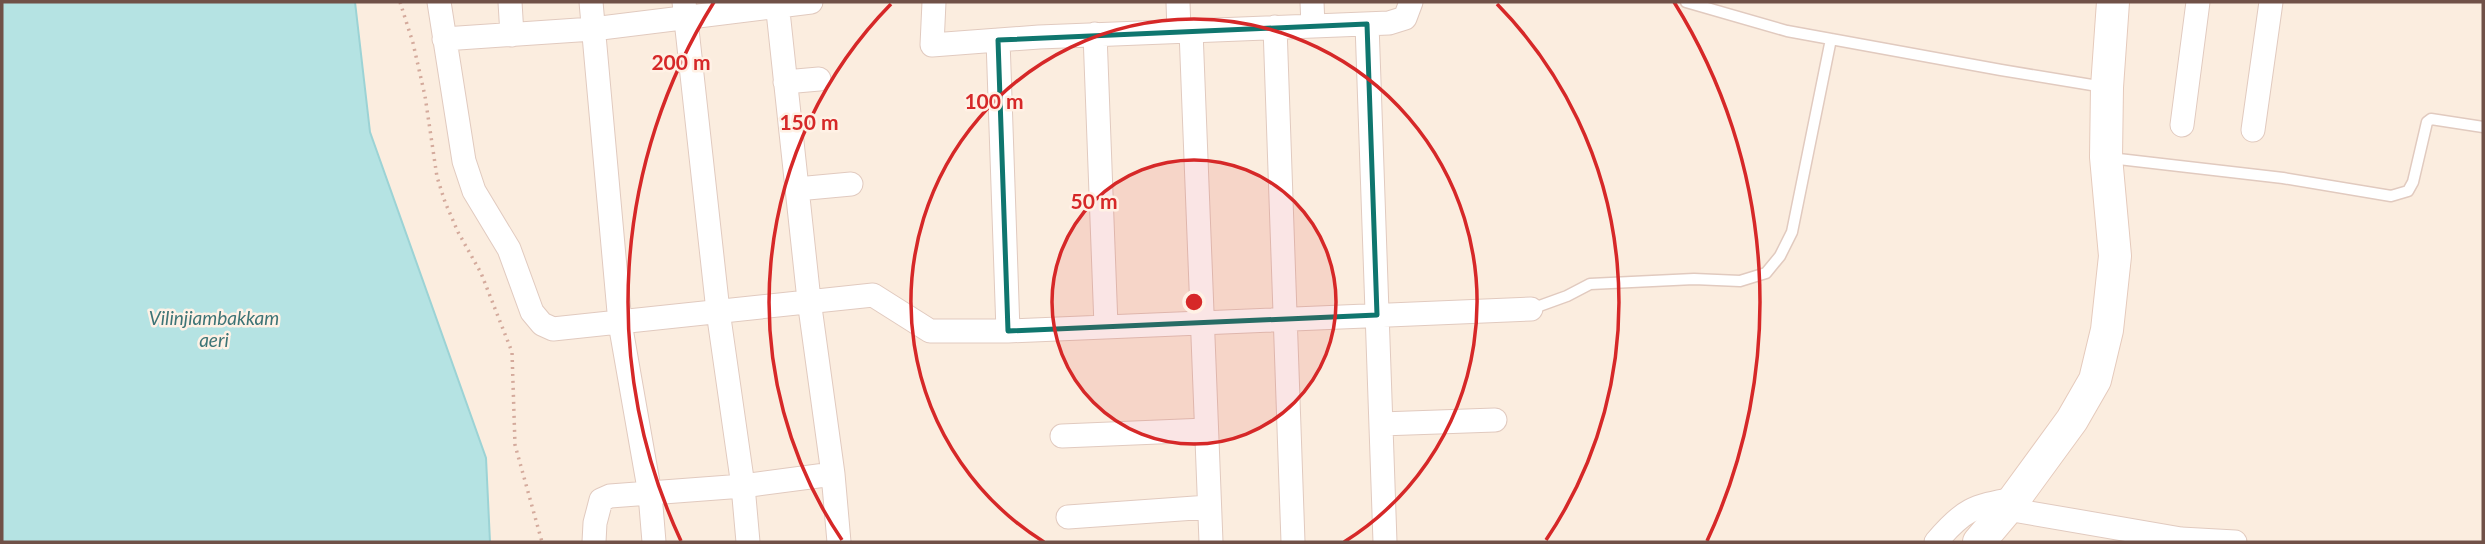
<svg xmlns="http://www.w3.org/2000/svg" width="2485" height="544" viewBox="0 0 2485 544" font-family="Lato,sans-serif">
<rect width="100%" height="100%" fill="#fbeddf"/>
<path fill="#b5e3e3" stroke="#9cd3d5" stroke-width="2" d="M2,2H355L370,132L486,458L490,542H2Z"/>
<g fill="none" stroke-linecap="round" stroke-linejoin="round">
<g stroke="#e1cabf" stroke-width="13">
<path id="lane" d="M1686,2L1787,31L2001,70L2104,87
M2110,158L2283,178L2391,196L2408,191L2413,182L2427,122L2431,119L2483,127
M1531,309L1567,296L1590,284L1694,279L1740,281L1766,273L1780,256L1792,232L1831,39"/>
</g>
<g stroke="#e1cabf" stroke-width="25">
<path id="street" d="M439,2L464,161L474,191L509,249L532,312L542,324L553,329L873,295L930,331H1008L1531,309
M510,2L512,35
M591,2L620,323L650,494L654,542
M684,2L718,311L743,486L748,542
M777,2L809,300L833,474L839,542
M934,2L932,45L1039,37L1389,23L1405,18L1411,2
M1178,2L1179,31
M1312,2L1313,26
M1367,24L1385,542
M1275,27L1293,542
M1191,31L1211,542
M1095,34L1106,326
M444,39L593,29L811,2
M998,40L1008,331
M785,82L819,79
M2182,125L2198,2
M2253,130L2271,2
M797,189L851,184
M1381,424L1495,420
M1062,436L1206,430
M2007,509L2181,539L2235,542
M1068,517L1209,507
M594,542L595,523L601,500L610,496L743,486L833,474
M1936,542C1963,510 1973,506 2014,499"/>
</g>
<g stroke="#e5cabc" stroke-width="34">
<path id="secondary" d="M1979,542L2007,509L2072,420L2095,380L2107,330L2115,256L2106,157L2107,87L2113,2"/>
</g>
<path stroke="#d4aa9c" stroke-width="3.5" stroke-dasharray="2 5" stroke-linecap="butt" d="M400,2L413,43L425,96L437,177L445,202L458,232L481,273L512,352L515,445L542,542"/>
<use href="#lane" stroke="#fff" stroke-width="10"/>
<use href="#street" stroke="#fff" stroke-width="23"/>
<use href="#secondary" stroke="#fff" stroke-width="32"/>
</g>
<path fill="none" stroke="#0f766e" stroke-width="5" stroke-linejoin="round" d="M1367,24L1377,315L1008,331L998,40Z"/>
<circle cx="1194" cy="302" r="142" fill="#d62828" fill-opacity=".12"/>
<g fill="none" stroke="#d62828" stroke-width="3.5">
<circle cx="1194" cy="302" r="142"/>
<path d="M1044 542A283 283 0 1 1 1344 542"/>
<path d="M842 540A425 425 0 0 1 891 4M1497 4A425 425 0 0 1 1546 540"/>
<path d="M681 541A566 566 0 0 1 714 2M1674 2A566 566 0 0 1 1707 541"/>
</g>
<g text-anchor="middle" stroke-width="5" stroke-linejoin="round" paint-order="stroke">
<g font-size="19" font-style="italic" fill="#3d7476" stroke="#fff1e5">
<text x="214" y="325">Vilinjiambakkam<tspan x="214" dy="22">aeri</tspan></text>
</g>
</g>
<circle cx="1194" cy="302" r="10" fill="#d62828" stroke="#fff1e5" stroke-width="3.5"/>
<g font-size="21" text-anchor="middle" font-weight="bold" fill="#d62828" stroke="#fff1e5" stroke-width="5" stroke-linejoin="round" paint-order="stroke">
<text x="681" y="70">200 m</text>
<text x="994" y="109">100 m</text>
<text x="809" y="130">150 m</text>
<text x="1094" y="209">50 m</text>
</g>
<rect width="2485" height="544" fill="none" stroke="#705148" stroke-width="7"/>
</svg>
